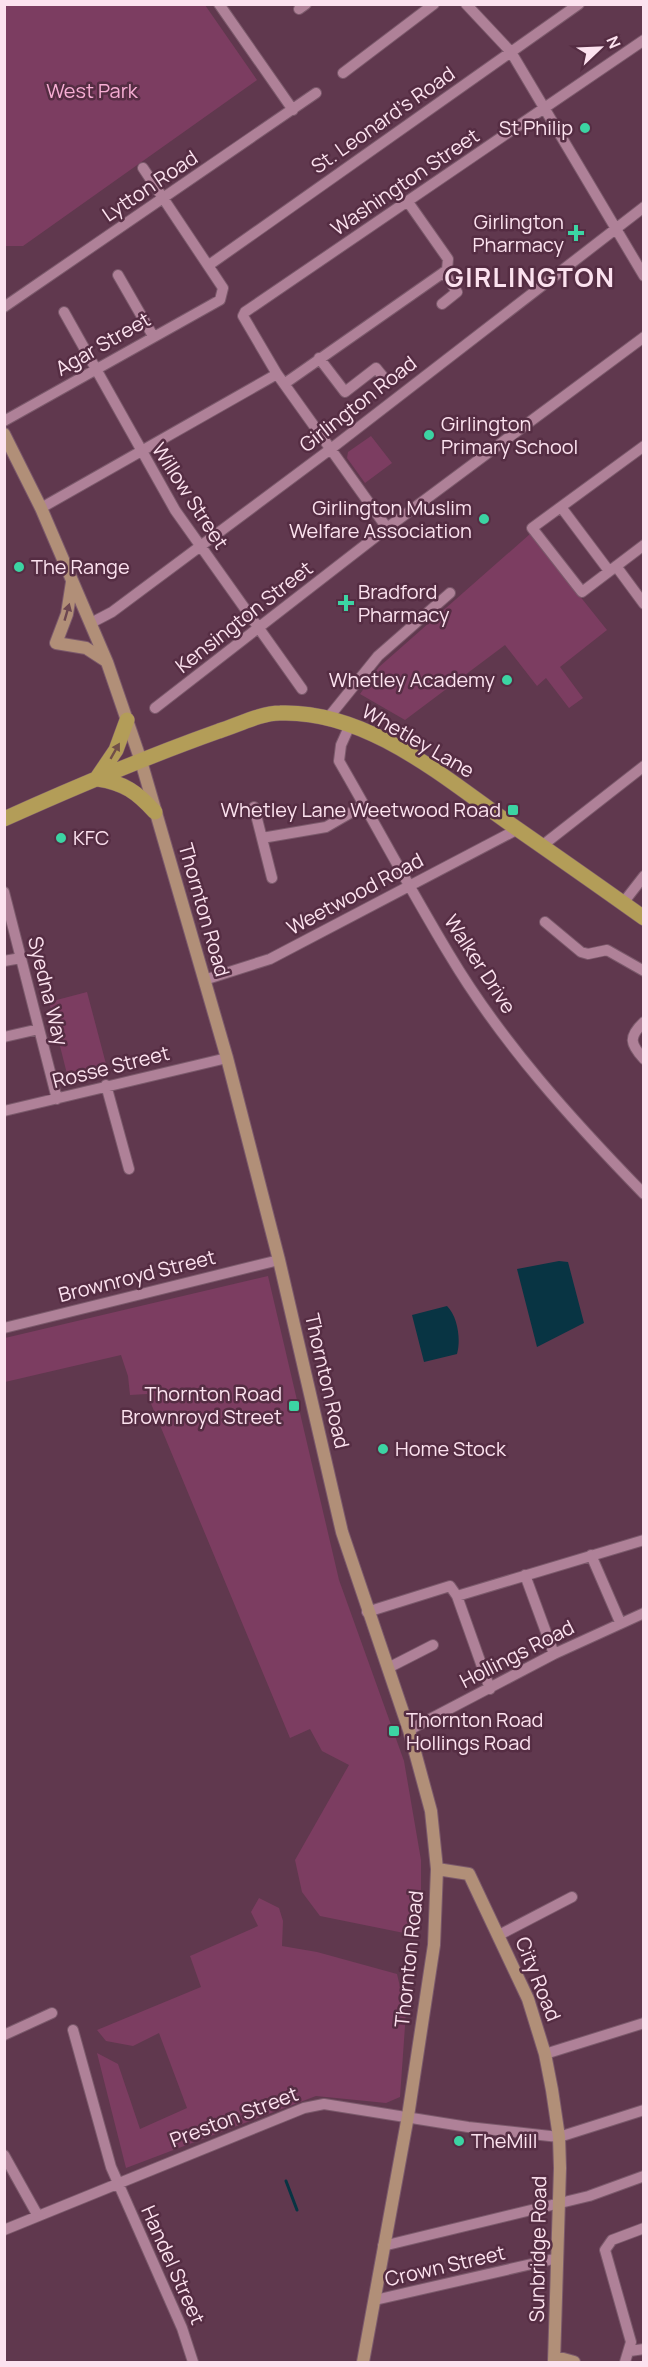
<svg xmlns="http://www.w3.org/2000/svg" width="648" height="2367" viewBox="0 0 648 2367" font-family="Manrope,sans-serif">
<rect width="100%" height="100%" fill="#60384e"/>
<path fill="#7c3d61" d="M5,4L205,5L257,80L23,246H5Z
M371,436L392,463L365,483L347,458L348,452Z
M530,534L607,630L560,667L583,698L569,708L546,678L537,686L505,645L405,720L360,694L379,667Z
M87,992L106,1064L67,1074L49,1002Z
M268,1276L339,1580L404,1761L421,1860V1918L404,1933L320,1916L302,1892L295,1860L349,1765L322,1751L310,1729L290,1738L147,1394L130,1395L128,1376L121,1355L5,1382V1338Z
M259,1898L279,1908L283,1921L282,1946L317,1952L397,1974L406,2012L400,2097L386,2103L316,2096L126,2168L97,2053L118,2064L140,2129L187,2108L159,2033L133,2046L106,2041L97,2030L201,1987L190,1956L258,1926L251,1912Z"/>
<path fill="#083443" d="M559,1261L568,1262L584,1323L537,1347L517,1269Z
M447,1306C458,1317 461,1340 457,1354L424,1362L412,1315Z"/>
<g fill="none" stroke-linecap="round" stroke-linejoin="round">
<path stroke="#083443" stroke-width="3" d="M286,2181L297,2210"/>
<g stroke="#7b596b" stroke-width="12">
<path id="street" d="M219,4L293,110
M466,4L511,52L644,276
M299,9L306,4
M343,73L434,4
M209,265L579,4
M118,275L153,336
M442,304L457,292L444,272
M4,307L316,93
M64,312L175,510L302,689
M319,358L345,392L376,368L385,379
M284,384L447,270L448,259L408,202
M4,421L220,300L223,288L143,168
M644,446L532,528L582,592L644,545
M561,507L609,571
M41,508L277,374
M387,528L277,374L243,316L245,312L644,40
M616,566L644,604
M91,623L112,612L332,448L644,207
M155,708L387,528L644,337
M328,718L378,656L450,593
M350,725L341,745L339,761C376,825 411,891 449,954C502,1043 572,1120 644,1194
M254,807L272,878
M262,838L326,827L364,805
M543,845L644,766
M4,892L57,1099
M623,903L644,876
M545,922L581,952L588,954L607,950L644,971
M4,961L21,958
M204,980L270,959L518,829
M644,1022C628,1037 630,1044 644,1059
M4,1037L39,1029
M106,1085L129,1169
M4,1111L227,1058
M4,1328L279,1260
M591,1555L620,1622
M525,1575L554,1654
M457,1596L490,1689
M367,1612L450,1586L457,1596L644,1540
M388,1668L433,1645
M409,1730L554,1654L644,1613
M499,1935L572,1897
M73,2030L111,2167L182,2328L193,2362
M4,2035L52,2013
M545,2054L644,2023
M4,2155L38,2216
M4,2230L304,2108L324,2104L468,2127L559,2137L644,2110
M383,2246L589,2196L644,2176
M375,2300L558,2258
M630,2351L644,2349
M625,2362L631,2342L605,2250L612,2240L644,2228"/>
</g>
<g stroke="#7b596b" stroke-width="14">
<path id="secondary" d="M4,434L41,508L107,662L141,761L227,1058L279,1260L342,1532L409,1730L431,1811L437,1869L434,1945L408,2116L363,2362
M72,582L67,614L56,643L86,648L106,661
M437,1869L469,1874L528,1999L545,2054L552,2090L559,2137L560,2168L554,2362
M556,2357L574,2362"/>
</g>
<g stroke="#7b596b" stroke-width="16">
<path id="primary" d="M97,778L116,750L127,720
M98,779C124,783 137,792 155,812
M4,819C75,787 146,757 219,731C238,725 261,713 280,713C365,710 440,774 506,821C552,853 598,885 644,918"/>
</g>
<use href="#street" stroke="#af8198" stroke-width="10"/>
<use href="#secondary" stroke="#b18f78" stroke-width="12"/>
<use href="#primary" stroke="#b39d58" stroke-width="15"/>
</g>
<defs><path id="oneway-solid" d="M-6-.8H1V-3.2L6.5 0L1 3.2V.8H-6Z" transform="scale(1.5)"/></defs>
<use fill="#6c4650" href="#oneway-solid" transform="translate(67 612) rotate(-74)"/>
<use fill="#714f49" href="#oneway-solid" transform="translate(115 751) rotate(-60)"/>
<g fill="#3cd4a3" stroke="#552d43" stroke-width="2">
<circle cx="585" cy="128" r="6"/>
<path d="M573 224h6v6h6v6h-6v6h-6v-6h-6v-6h6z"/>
<circle cx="429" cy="435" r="6"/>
<circle cx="484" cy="519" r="6"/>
<circle cx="19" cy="567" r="6"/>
<path d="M343 594h6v6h6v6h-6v6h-6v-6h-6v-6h6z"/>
<circle cx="507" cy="680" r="6"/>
<rect x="507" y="804" width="12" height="12" rx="3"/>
<circle cx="61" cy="838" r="6"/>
<rect x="288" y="1400" width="12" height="12" rx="3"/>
<circle cx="383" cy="1449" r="6"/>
<rect x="388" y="1725" width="12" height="12" rx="3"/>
<circle cx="459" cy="2141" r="6"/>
</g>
<g text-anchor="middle" stroke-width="5" stroke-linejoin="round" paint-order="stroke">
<g font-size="20" fill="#f7aed4" stroke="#552d43">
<text x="92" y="98">West Park</text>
</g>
<g font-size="20" fill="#fce2ef" stroke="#552d43">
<text transform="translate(383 120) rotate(-35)" y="7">St. Leonard's Road</text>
<text transform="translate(405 182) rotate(-34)" y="7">Washington Street</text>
<text transform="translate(150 186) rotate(-34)" y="7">Lytton Road</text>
<text transform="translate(103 344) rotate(-30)" y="7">Agar Street</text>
<text transform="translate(358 404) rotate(-38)" y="7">Girlington Road</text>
<text transform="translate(190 496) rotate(57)" y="7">Willow Street</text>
<text transform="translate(244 617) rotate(-38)" y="7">Kensington Street</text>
<text transform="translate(418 741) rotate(30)" y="7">Whetley Lane</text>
<text transform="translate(355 894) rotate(-28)" y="7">Weetwood Road</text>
<text transform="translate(204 910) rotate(74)" y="7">Thornton Road</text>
<text transform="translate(480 964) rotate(57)" y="7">Walker Drive</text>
<text transform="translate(48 991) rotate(76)" y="7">Syedna Way</text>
<text transform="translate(111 1067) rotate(-14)" y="7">Rosse Street</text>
<text transform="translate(137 1276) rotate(-14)" y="7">Brownroyd Street</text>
<text transform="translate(327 1381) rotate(77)" y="7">Thornton Road</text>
<text transform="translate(517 1654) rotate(-27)" y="7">Hollings Road</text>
<text transform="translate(409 1959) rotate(-84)" y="7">Thornton Road</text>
<text transform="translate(538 1979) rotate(68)" y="7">City Road</text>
<text transform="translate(234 2117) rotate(-21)" y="7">Preston Street</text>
<text transform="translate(538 2249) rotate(-89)" y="7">Sunbridge Road</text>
<text transform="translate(173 2265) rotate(66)" y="7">Handel Street</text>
<text transform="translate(445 2266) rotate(-13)" y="7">Crown Street</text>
</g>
<g font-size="20" fill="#fce2ef" stroke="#552d43" text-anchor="start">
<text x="573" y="135" text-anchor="end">St Philip</text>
<text x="564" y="229" text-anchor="end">Girlington<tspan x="564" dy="23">Pharmacy</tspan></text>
<text x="441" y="431">Girlington<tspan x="441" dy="23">Primary School</tspan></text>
<text x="472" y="515" text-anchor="end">Girlington Muslim<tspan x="472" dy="23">Welfare Association</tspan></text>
<text x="31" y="574">The Range</text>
<text x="358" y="599">Bradford<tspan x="358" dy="23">Pharmacy</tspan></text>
<text x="495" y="687" text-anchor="end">Whetley Academy</text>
<text x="501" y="817" text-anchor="end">Whetley Lane Weetwood Road</text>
<text x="73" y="845">KFC</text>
<text x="282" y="1401" text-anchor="end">Thornton Road<tspan x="282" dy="23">Brownroyd Street</tspan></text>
<text x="395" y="1456">Home Stock</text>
<text x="406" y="1727">Thornton Road<tspan x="406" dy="23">Hollings Road</tspan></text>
<text x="471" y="2148">TheMill</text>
</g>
<g font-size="26" font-weight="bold" letter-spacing="1.5" fill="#fce2ef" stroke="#552d43">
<text x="530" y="287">GIRLINGTON</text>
</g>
</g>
<rect width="648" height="2367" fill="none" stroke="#fce2ef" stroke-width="12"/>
<g transform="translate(600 48) rotate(67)" stroke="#552d43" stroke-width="4.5" paint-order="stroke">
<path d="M0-4.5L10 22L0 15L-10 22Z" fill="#fce2ef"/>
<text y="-9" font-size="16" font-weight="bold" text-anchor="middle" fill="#fce2ef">N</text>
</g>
</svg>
